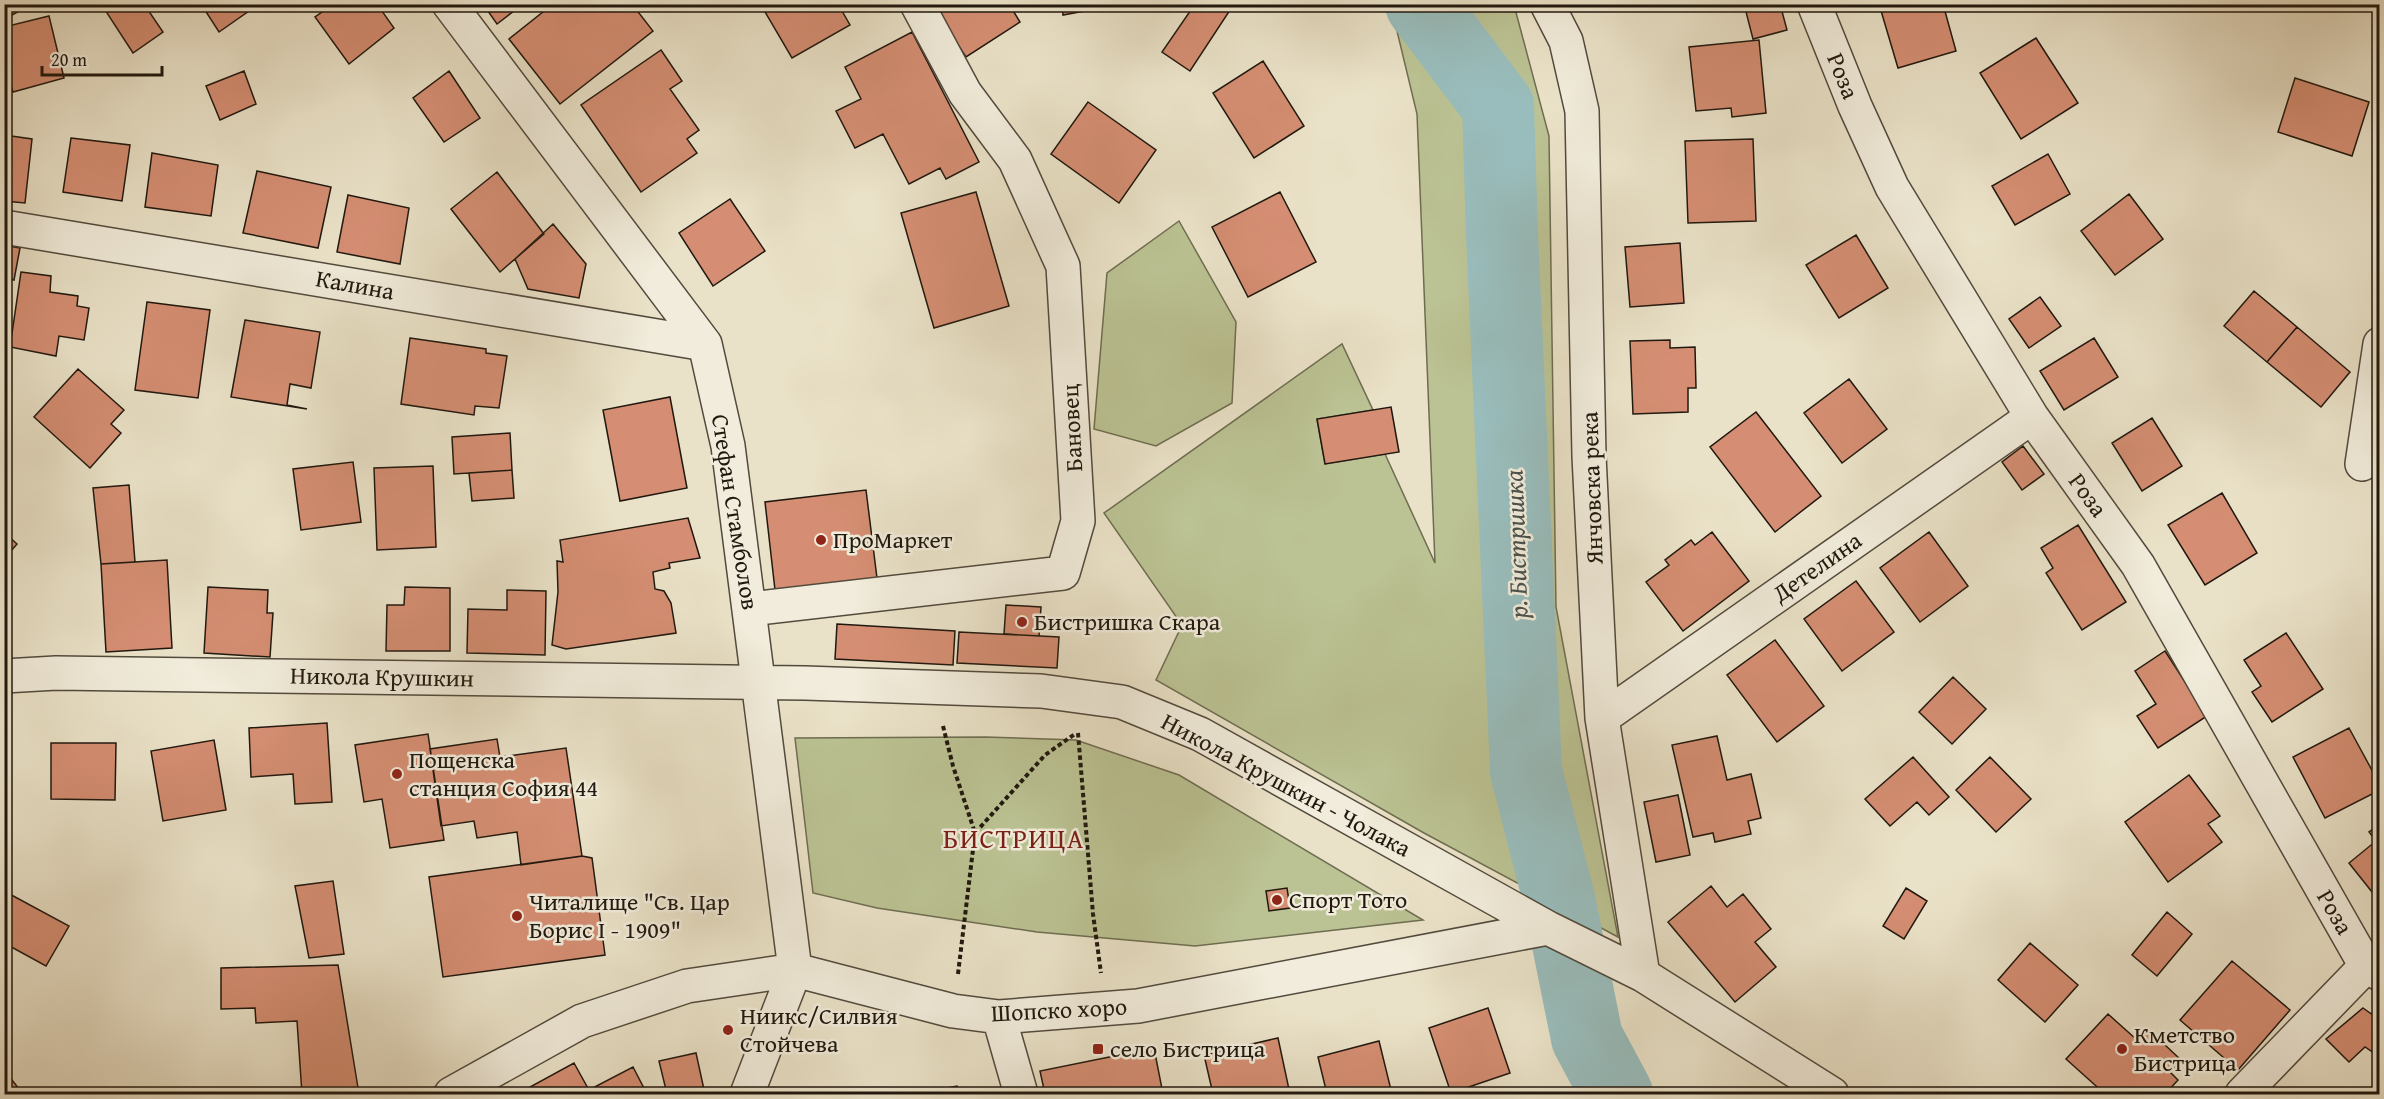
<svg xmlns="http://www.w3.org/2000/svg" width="2384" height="1099" viewBox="0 0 2384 1099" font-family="'Gentium Book Plus',serif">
<rect width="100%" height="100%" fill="#eae2c8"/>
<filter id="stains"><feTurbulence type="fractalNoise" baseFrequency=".00333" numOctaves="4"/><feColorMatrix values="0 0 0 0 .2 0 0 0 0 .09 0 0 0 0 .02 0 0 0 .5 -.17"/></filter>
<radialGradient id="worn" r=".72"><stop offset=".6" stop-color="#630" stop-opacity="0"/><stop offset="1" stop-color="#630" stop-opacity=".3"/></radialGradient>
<path fill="#bbc293" stroke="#6e6d51" stroke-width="1.5" d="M1383,5H1514L1549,136L1556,607L1618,937L1424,833L1156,680L1182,625L1104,513L1342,344L1373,410L1317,419L1325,464L1385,454L1435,563L1417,114L1397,31Z
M1179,221L1236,322L1232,403L1156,446L1094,429L1107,273Z
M985,737L1076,740L1179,775L1423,920L1195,946L1037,932L877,908L813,893L795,738Z"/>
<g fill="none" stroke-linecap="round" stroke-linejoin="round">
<path stroke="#99bdbc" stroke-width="72" d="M1421,4L1498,106L1502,234L1526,771L1559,899L1587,1038L1617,1094"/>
</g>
<path fill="#d58e73" stroke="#20180f" stroke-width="1.5" d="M6,4H31V5L12,15Z
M120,4H144L163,32L133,53L107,13Z
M201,4H259L219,32Z
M317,4H366L370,10L377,4L394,28L349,64L315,17L322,12Z
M483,4H523L497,24Z
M553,4H632L653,31L560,104L509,39Z
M838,4L850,25L792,58L761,5Z
M931,4H1009L1020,22L966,57Z
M1062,4H1112V6L1063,15Z
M1195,4H1234L1190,71L1162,52Z
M1744,4H1780L1787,30L1753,39Z
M1879,4H1943L1956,51L1898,68Z
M49,16L64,78L13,92L4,58V27Z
M912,32L979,162L946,179L940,168L909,184L883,134L855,148L836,111L861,99L845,67Z
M2036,38L2078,103L2021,139L1980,73Z
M1759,40L1766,113L1732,117L1731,108L1696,111L1689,47Z
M661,50L682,81L670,89L699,130L687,139L697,153L641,192L581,105Z
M1263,61L1304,126L1254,158L1213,93Z
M244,71L256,104L220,120L206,86Z
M449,71L480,118L444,142L413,98Z
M2295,78L2369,102L2352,156L2278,132Z
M1088,102L1156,150L1119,203L1051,154Z
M4,135L32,139L25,203L4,201Z
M71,138L130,145L122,201L63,192Z
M1753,139L1756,221L1688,223L1685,141Z
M152,153L218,165L211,216L145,207Z
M2048,154L2070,194L2015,225L1992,186Z
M257,171L331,187L318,248L243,233Z
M497,172L544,234L500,272L451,209Z
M976,192L1009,306L934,328L901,213Z
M1280,192L1316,262L1248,297L1212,227Z
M2129,194L2163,239L2115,275L2081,231Z
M348,195L409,208L400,264L337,252Z
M730,199L765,251L713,286L679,233Z
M553,224L586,264L579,298L528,289L515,259Z
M1856,235L1888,288L1839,318L1806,265Z
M1680,243L1684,303L1630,307L1625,247Z
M4,245L20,248L14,280L4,278Z
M21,272L51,276L50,292L78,296L77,306L89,308L84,340L59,336L56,356L10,347Z
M2254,291L2297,327L2267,362L2224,326Z
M2040,297L2061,326L2029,348L2009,319Z
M147,302L210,310L198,398L135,390Z
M245,320L320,332L311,388L290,384L287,405L307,409L231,397Z
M2297,327L2350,372L2321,407L2267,362Z
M410,338L486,349V353L507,356L499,408L475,406L474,415L401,404Z
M2094,338L2118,377L2064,410L2040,371Z
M1670,340V348L1695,347L1696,388H1688V412L1633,414L1630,341Z
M78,369L124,410L111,424L121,433L90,468L34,417Z
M1849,379L1887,429L1842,463L1804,413Z
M670,397L687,488L620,501L603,410Z
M1391,407L1399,452L1325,464L1317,419Z
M1756,412L1821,496L1775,532L1710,447Z
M2152,418L2182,466L2142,491L2112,443Z
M510,433L512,470L454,474L452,437Z
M2023,446L2044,474L2022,490L2002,462Z
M353,462L361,522L301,530L293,469Z
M433,466L436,547L377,550L374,468Z
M512,470L514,498L472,501L469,473Z
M129,485L135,562L101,564L93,488Z
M866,490L877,578L775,590L765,502Z
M2222,493L2257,553L2205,585L2168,525Z
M688,518L700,558L669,563L670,568L653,572L655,589L664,591L671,603L676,633L566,649L552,645L558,592L557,561L563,562L560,540Z
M2078,525L2126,602L2082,630L2046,573L2053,568L2041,548Z
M4,532L17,544L4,559Z
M1712,532L1749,581L1683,631L1646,582L1669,565L1665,560L1691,540L1695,545Z
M1929,532L1968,586L1920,622L1880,568Z
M167,560L172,648L106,652L101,564Z
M1856,581L1894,632L1842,671L1804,619Z
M208,587L268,590L267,613H273L270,657L204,653Z
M405,587L450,588V651H386L387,605H404Z
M507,590L546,591L545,655L467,653L468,609L507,610Z
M1006,605L1041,607L1039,636L1004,634Z
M837,624L955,631L953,665L835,659Z
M959,632L1059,637L1057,668L957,663Z
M2286,633L2323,689L2272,722L2252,692L2261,686L2244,660Z
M1775,640L1824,706L1777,742L1727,675Z
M2165,651L2207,716L2158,748L2137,716L2156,704L2135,671Z
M1953,677L1986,709L1952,744L1919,712Z
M327,723L332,802L295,804L293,774L251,777L249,728Z
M2349,728L2380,785V790L2325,818L2293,757Z
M428,734L444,840L390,848L382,799L364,802L355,745Z
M1717,736L1727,780L1751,774L1761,818L1748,821L1751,834L1715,842L1713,833L1693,837L1672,745Z
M497,739L500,757L566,748L582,856L521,865L517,832L477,838L474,821L441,826L430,749Z
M214,740L226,810L163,821L151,751Z
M51,743H116L115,800L51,799Z
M1913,757L1949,797L1929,815L1917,802L1890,826L1865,799Z
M1990,757L2031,799L1996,832L1956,790Z
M2189,775L2220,816L2208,824L2222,842L2168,882L2125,822Z
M1678,795L1690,855L1656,862L1644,802Z
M2380,824V902L2349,863L2376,841L2369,832Z
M582,856L592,858L605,955L443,977L429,877Z
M333,881L344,954L309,958L295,886Z
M1711,886L1727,907L1743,894L1771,929L1755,942L1776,967L1735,1002L1668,922Z
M1287,888L1290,908L1269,911L1266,891Z
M1906,888L1927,901L1904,939L1883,926Z
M4,891L69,926L46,966L4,943Z
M2167,912L2192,934L2157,976L2132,955Z
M2030,943L2078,985L2045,1022L1998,980Z
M2232,961L2290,1010L2238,1070L2180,1020Z
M338,965L359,1094H302L297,1021L256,1023L255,1008L221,1009V968Z
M1488,1008L1510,1073L1451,1093L1429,1028Z
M2363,1008L2380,1020V1057L2365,1047L2349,1062L2326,1039Z
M2108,1014L2137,1040L2147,1028L2181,1060L2170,1072L2178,1080L2165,1094H2105L2066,1059Z
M1278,1038L1290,1094H1213L1204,1055Z
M1379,1041L1392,1094H1327L1318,1057Z
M1154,1048L1163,1094H1045L1040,1071Z
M696,1053L705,1094H667L659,1061Z
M574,1063L589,1090L633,1067L647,1094H534L530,1087Z
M5,1071L23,1094H4Z
M957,1086L959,1094H916Z"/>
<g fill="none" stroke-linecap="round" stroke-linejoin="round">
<g stroke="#524a3d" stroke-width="36">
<path id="minor" d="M449,4L705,344L728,446L795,970L747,1094
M1547,4L1566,41L1582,111L1589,456L1602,718L1643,975
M1814,4L1855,106L1892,187L2032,417L2138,565L2366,966L2380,974
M4,227L705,344
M2362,464L2380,344
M750,609L1063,573L1078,521L1063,266L1015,160L965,93L917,4
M4,676L56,673L805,683L1041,691L1122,702L1200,734L1548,928L1643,975L1832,1094
M1602,718L2032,417
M999,1017L1021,1094
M451,1094L582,1021L687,986L795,970L953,1011L999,1017L1138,1006L1548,928
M2242,1094L2366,966"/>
</g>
<path stroke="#20180f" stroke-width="4" stroke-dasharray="4.5 3" stroke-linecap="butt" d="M943,726L953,766L975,833
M1078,733L1093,914L1101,973
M958,974L975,833L1045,755L1075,734"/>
<use href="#minor" stroke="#f1ecdb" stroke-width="33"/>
</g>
<g fill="#8f2418" stroke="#f1ecdb" stroke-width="2">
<circle cx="821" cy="540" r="6"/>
<circle cx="1022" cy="622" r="6"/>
<circle cx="397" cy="774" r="6"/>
<circle cx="1277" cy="900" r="6"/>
<circle cx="517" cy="916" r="6"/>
<circle cx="728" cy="1030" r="6"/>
<rect x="1092" y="1043" width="12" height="12" rx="3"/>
<circle cx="2122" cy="1049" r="6"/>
</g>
<g text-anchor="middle" stroke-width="5" stroke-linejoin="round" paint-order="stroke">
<g font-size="24" fill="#20180f" stroke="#f1ecdb">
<text transform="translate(1843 76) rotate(68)" y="8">Роза</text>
<text transform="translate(355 285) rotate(10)" y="8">Калина</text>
<text transform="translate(1072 428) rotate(-93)" y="8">Бановец</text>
<text transform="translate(1592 488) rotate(-92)" y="8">Янчовска река</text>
<text transform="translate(2088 495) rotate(54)" y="8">Роза</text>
<text transform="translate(735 512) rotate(81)" y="8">Стефан Стамболов</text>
<text transform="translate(1817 567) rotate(-35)" y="8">Детелина</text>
<text transform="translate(382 677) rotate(1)" y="8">Никола Крушкин</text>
<text transform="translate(1286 785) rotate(28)" y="8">Никола Крушкин - Чолака</text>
<text transform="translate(2335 912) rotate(60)" y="8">Роза</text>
<text transform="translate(1059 1010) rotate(-3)" y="8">Шопско хоро</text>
</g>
<g font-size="24" fill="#20180f" stroke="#f1ecdb" text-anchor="start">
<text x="833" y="548">ПроМаркет</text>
<text x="1034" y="630">Бистришка Скара</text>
<text x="409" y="768">Пощенска<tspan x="409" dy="28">станция София 44</tspan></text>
<text x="1289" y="908">Спорт Тото</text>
<text x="529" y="910">Читалище "Св. Цар<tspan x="529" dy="28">Борис I - 1909"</tspan></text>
<text x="740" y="1024">Ниикс/Силвия<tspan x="740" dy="28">Стойчева</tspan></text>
<text x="2134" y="1043">Кметство<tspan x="2134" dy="28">Бистрица</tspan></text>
<text x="1110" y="1057">село Бистрица</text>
</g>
<g font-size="26" font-style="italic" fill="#4a524c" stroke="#f1ecdb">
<text transform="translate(1516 544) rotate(-92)" y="9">р. Бистришка</text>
</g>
<g font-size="27" letter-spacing="1.5" fill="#7a1f14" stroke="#f1ecdb">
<text x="1014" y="848">БИСТРИЦА</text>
</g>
</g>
<rect width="2384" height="1099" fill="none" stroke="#eae2c8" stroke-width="24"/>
<rect x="6" y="6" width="2372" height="1087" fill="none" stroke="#20180f" stroke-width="3"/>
<rect x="12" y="12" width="2360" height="1075" fill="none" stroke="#20180f" stroke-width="1.5"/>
<path d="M42 66v9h120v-9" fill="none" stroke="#20180f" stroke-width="3"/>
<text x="51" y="66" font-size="18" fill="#20180f" stroke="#f1ecdb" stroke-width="4.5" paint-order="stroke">20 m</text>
<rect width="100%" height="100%" filter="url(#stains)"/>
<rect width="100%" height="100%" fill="url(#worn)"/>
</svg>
